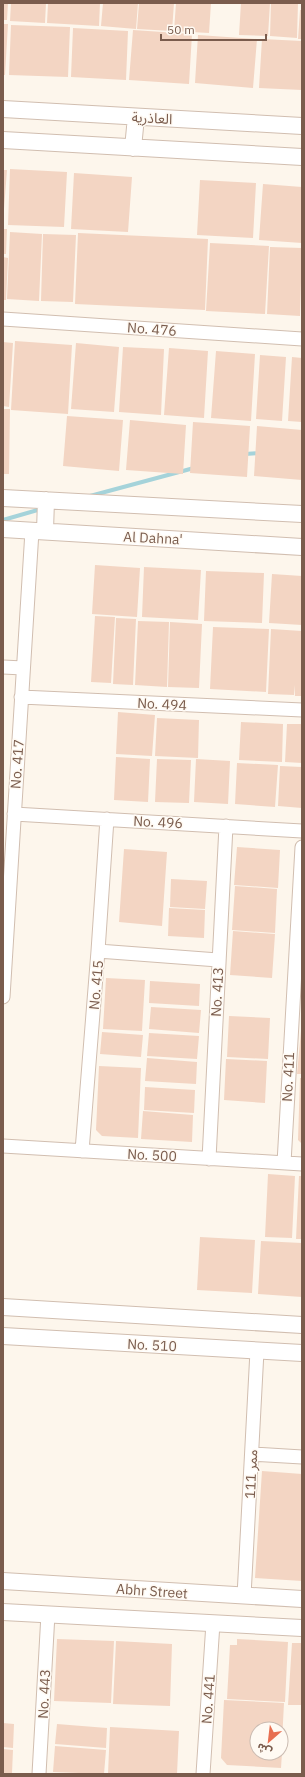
<svg xmlns="http://www.w3.org/2000/svg" width="305" height="1777" viewBox="0 0 305 1777" font-family="'IBM Plex Sans','Noto Sans Arabic',sans-serif">
<rect width="100%" height="100%" fill="#fdf6ec"/>
<g fill="none" stroke-linecap="round" stroke-linejoin="round">
<path stroke="#a5d3da" stroke-width="4" d="M245,454L260,453
M90,496L194,468
M3,520L41,509"/>
</g>
<path fill="#f3d5c3" d="M3,3H8L7,20H3Z
M11,3H46L45,23L10,21Z
M48,3H100L99,26L47,23Z
M103,3H138L136,29L101,26Z
M139,3H174L172,31L137,29Z
M176,3H211L209,33L174,31Z
M241,3H270L268,36L239,35Z
M271,3H298L297,38L270,36Z
M300,10H302V39H298Z
M3,24H8L5,75H3Z
M11,25L70,27L68,77L9,75Z
M73,28L128,31L126,80L71,77Z
M133,30L192,34L189,84L129,80Z
M198,35L257,39L253,88L195,83Z
M262,39L302,41V90L259,88Z
M10,169L67,172L64,227L8,225Z
M3,170H7L4,209H3Z
M74,173L132,177L128,232L71,229Z
M200,180L256,183L253,238L197,235Z
M263,184L302,187V243L259,240Z
M3,229H7L6,254H3Z
M10,232L42,234L39,301L7,299Z
M78,233L208,239L205,310L75,304Z
M43,234L76,235L73,302L41,301Z
M210,243L269,246L265,314L206,311Z
M270,247L302,248L300,316L267,314Z
M3,257L8,258L6,300H3Z
M15,341L72,345L68,414L11,410Z
M3,342L13,343L9,407L3,406Z
M76,343L119,347L114,412L71,409Z
M123,347L164,349L161,415L119,412Z
M169,348L208,351L204,418L164,415Z
M216,351L255,354L251,421L211,418Z
M260,355L286,357L282,421L256,419Z
M292,357L302,358V422L288,421Z
M3,409H10L9,474H3Z
M67,416L123,420L119,471L63,466Z
M130,420L186,425L183,474L126,470Z
M193,422L250,426L247,477L190,473Z
M257,426L302,430V480L254,476Z
M95,565L140,568L137,617L92,614Z
M144,567L201,570L198,620L142,617Z
M206,571L264,573L262,623L204,621Z
M272,574L302,576V625L269,623Z
M95,616L115,617L111,683L91,682Z
M116,618L136,619L133,685L113,684Z
M138,621L169,622L167,687L135,685Z
M170,622L202,624L199,688L168,687Z
M213,627L269,629L266,692L210,689Z
M271,629L302,631V696H295V685L294,695L268,694Z
M118,712L155,715L152,756L116,754Z
M157,718L199,720L198,758L155,756Z
M241,722L283,724L282,762L239,760Z
M287,724H302V763L285,762Z
M116,757L150,759L148,802L114,800Z
M157,759L191,760L189,803L155,802Z
M196,759L230,761L228,804L194,802Z
M237,763L278,765L275,807L235,804Z
M280,766L302,767V808L278,806Z
M237,847L280,850L278,888L234,885Z
M124,849L167,852L162,926L119,922Z
M171,879L207,881L205,909L170,907Z
M235,886L277,889L275,933L232,930Z
M169,908L205,910L204,938L168,936Z
M233,931L275,934L272,978L230,975Z
M106,978L145,980L142,1031L103,1029Z
M150,981L200,984L199,1006L149,1003Z
M151,1007L201,1010L199,1033L149,1029Z
M229,1016L270,1018L268,1059L227,1057Z
M302,1020V1074H297Z
M102,1032L143,1035L141,1057L100,1054Z
M149,1033L199,1036L197,1059L147,1056Z
M147,1058L197,1062L196,1084L145,1081Z
M226,1059L267,1061L265,1103L224,1100Z
M99,1066L141,1068L138,1138L102,1136L96,1130Z
M300,1078H302V1144L298,1140Z
M145,1087L195,1090L194,1113L144,1110Z
M143,1111L193,1115L192,1142L141,1139Z
M268,1174L295,1176L292,1238L265,1237Z
M299,1176H302V1239H296Z
M200,1237L255,1240L252,1293L197,1290Z
M261,1241L302,1243V1297L258,1294Z
M262,1471L302,1474V1581L255,1578Z
M57,1639L114,1641L111,1703L54,1701Z
M237,1639L288,1642L285,1702L227,1699L230,1645H237Z
M116,1641L172,1644L170,1706L113,1704Z
M292,1643H302V1705H288Z
M224,1700L284,1703L282,1742L281,1729H257V1753H282L281,1768L227,1765L221,1758Z
M3,1723L14,1724L13,1748L3,1747Z
M57,1724L107,1728L106,1748L55,1744Z
M110,1727L179,1731L177,1774H108Z
M55,1746L106,1750L104,1774L53,1772Z
M3,1749L13,1750L12,1773H3Z"/>
<g fill="none" stroke-linecap="round" stroke-linejoin="round">
<g stroke="#d1beb0" stroke-width="15">
<path id="minor" d="M3,319L302,339
M3,667L23,668
M21,697L302,710
M14,814L302,831
M98,951L218,960
M3,997L32,531
M3,1146L302,1164
M82,1151L98,951L107,819
M209,1159L226,826
M284,1163L302,847
M252,1454L302,1457
M244,1596L257,1351
M39,1774L48,1614
M203,1774L213,1623"/>
</g>
<g stroke="#d1beb0" stroke-width="18">
<path id="tertiary" d="M3,109L302,126
M3,140L302,157
M133,148L136,117
M3,498L302,514
M3,529L302,547
M45,531L46,500
M3,1307L302,1325
M3,1336L302,1353
M3,1581L302,1599
M3,1612L302,1628"/>
</g>
<use href="#minor" stroke="#fff" stroke-width="13"/>
<use href="#tertiary" stroke="#fff" stroke-width="16"/>
</g>
<g text-anchor="middle" stroke-width="3" stroke-linejoin="round" paint-order="stroke">
<g font-size="14" fill="#7a5c4d" stroke="#fffaf3">
<text transform="translate(152 118) rotate(3)" y="5">العاذرية</text>
<text transform="translate(152 329) rotate(4)" y="5">No. 476</text>
<text transform="translate(153 538) rotate(3)" y="5">Al Dahna'</text>
<text transform="translate(162 704) rotate(3)" y="5">No. 494</text>
<text transform="translate(17 764) rotate(-86)" y="5">No. 417</text>
<text transform="translate(158 822) rotate(3)" y="5">No. 496</text>
<text transform="translate(96 985) rotate(-85)" y="5">No. 415</text>
<text transform="translate(217 992) rotate(-87)" y="5">No. 413</text>
<text transform="translate(288 1077) rotate(-87)" y="5">No. 411</text>
<text transform="translate(152 1155) rotate(3)" y="5">No. 500</text>
<text transform="translate(152 1345) rotate(3)" y="5">No. 510</text>
<text transform="translate(251 1474) rotate(-87)" y="5">ممر 111</text>
<text transform="translate(152 1591) rotate(4)" y="5">Abhr Street</text>
<text transform="translate(44 1694) rotate(-87)" y="5">No. 443</text>
<text transform="translate(208 1699) rotate(-86)" y="5">No. 441</text>
</g>
</g>
<rect width="305" height="1777" fill="none" stroke="#7a5c4d" stroke-width="8"/>
<g transform="translate(269 1741) rotate(208)"><circle r="19" fill="#fffaf3" stroke="#cabbb1"/>
<path d="M0-3L7 15L0 10L-7 15Z" fill="#e76f51"/>
<text y="-6" font-size="11" font-weight="bold" text-anchor="middle" fill="#7a5c4d">ش</text>
</g>
<path d="M161 34v6h105v-6" fill="none" stroke="#7a5c4d" stroke-width="2"/>
<text x="167" y="34" font-size="12" fill="#7a5c4d" stroke="#fffaf3" stroke-width="3" paint-order="stroke">50 m</text>
</svg>
